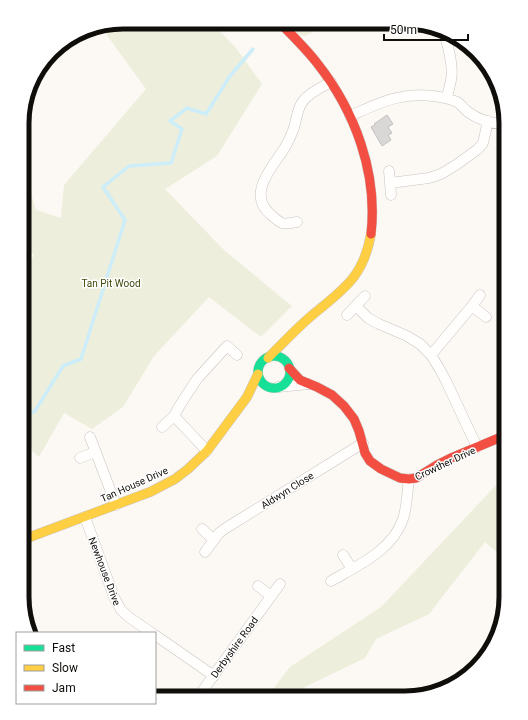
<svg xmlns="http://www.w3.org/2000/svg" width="528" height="720" viewBox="0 0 528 720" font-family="Roboto,sans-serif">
<rect width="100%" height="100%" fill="#fcf8f4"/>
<path fill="#edefdc" d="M328,24L305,36L294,35L286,25Z
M215,26L236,48L262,84L217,156L165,189L224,250L292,306L261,337L209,297L154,356L123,407L92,429L64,413L39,457L26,445H22L23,276L34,255L23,244V168L36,210L61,218L64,185L146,89L101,27Z
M506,479V558L501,556L485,542L429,614L376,639L365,658L305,687L297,698H266L290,667L381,607L501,480Z"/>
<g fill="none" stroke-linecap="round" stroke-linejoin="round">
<path stroke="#cdedf8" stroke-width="3.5" d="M22,418L35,411L63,366L81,359L125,220L103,187L129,166L171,163L182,129L170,121L187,108L206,114L230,76L253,49"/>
</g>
<path fill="#dad7d7" stroke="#c4c1c1" d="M387,115L393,124L388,127L392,133L388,135L391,140L382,146L371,127L375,125L374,124Z"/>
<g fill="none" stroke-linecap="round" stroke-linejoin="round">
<g stroke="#c7c4c0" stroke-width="11">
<path id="street" d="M444,33C448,46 454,66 451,80C450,86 448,92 447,98
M350,116C379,103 400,92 433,96C441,97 449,98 457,102C461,104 464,109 468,112C479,120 493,124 506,124
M389,171L390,183
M391,195L390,183L429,178L441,174L456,165L478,149L483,143L488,121
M297,222C282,225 281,224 270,214C247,194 272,167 284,149C287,144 290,138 292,133C297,122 296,110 303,101C310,92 322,87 331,82
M356,306L368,318L379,324L407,336L420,344L431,355L439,368L446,381L477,447
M472,306L480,295
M347,315L365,296
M431,355L472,306L486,317
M278,387L309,384
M162,427L174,416
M90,437L116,505
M207,451L174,416L180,405L197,379L227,346L237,355
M80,458L95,452
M85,517L114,597L121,610L130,618L152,633
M202,529L214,540
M205,552L219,533L226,528L363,443
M343,555L352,569
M331,581C357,566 393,550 403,519C407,507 407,493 409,479
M258,586L271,596
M155,635L214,676
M198,697L280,584"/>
</g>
<g stroke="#c7c4c0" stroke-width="10">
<path id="fast" d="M258 372a16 16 0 1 1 32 0a16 16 0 1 1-32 0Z"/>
</g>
<g stroke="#c7c4c0" stroke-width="10">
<path id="slow" d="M268,358C282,344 295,330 310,317C342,290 363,279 371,234
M22,540L150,492L175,479L188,469L207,451L247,397L258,374"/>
</g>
<g stroke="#c7c4c0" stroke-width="10">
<path id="jam" d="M282,25C294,37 307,50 317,63C355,111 378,173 371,234
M289,368L300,380L317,387L332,395L344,406L354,419L359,431L365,453L370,461L381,469L400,478L409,479L416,478L437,465L451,458L506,435"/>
</g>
<use href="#street" stroke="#fffefd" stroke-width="10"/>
<use href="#fast" stroke="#16e098" stroke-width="9"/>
<use href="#slow" stroke="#ffcf43" stroke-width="9"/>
<use href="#jam" stroke="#f24e42" stroke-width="9"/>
</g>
<g text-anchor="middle" stroke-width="3" stroke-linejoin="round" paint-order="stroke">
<g font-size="10" fill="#3e490a" stroke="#fff">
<text x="111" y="287">Tan Pit Wood</text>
</g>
<g font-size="10" fill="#100e0a" stroke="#fff">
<text transform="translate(445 463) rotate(-25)" y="4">Crowther Drive</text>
<text transform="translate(134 484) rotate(-24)" y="4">Tan House Drive</text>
<text transform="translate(287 490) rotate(-32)" y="4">Aldwyn Close</text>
<text transform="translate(105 571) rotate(69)" y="4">Newhouse Drive</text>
<text transform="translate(234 647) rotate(-54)" y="4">Derbyshire Road</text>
</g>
</g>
<path d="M0 0H528V720H0ZM123 29H405A94 94 0 0 1 499 123V597A94 94 0 0 1 405 691H123A94 94 0 0 1 29 597V123A94 94 0 0 1 123 29Z" fill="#fff" fill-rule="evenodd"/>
<path fill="none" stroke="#100e0a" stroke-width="5" d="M123 29H405A94 94 0 0 1 499 123V597A94 94 0 0 1 405 691H123A94 94 0 0 1 29 597V123A94 94 0 0 1 123 29Z"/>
<rect x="16" y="632" width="140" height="72" fill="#ffffff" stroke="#9f9f9d"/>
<rect x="24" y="645" width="20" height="6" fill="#16e098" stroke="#9f9f9d"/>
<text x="52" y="652" font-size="12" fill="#100e0a">Fast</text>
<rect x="24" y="665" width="20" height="6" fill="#ffcf43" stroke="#9f9f9d"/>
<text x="52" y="672" font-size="12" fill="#100e0a">Slow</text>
<rect x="24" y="685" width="20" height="6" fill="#f24e42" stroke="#9f9f9d"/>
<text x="52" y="692" font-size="12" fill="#100e0a">Jam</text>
<path d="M384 34v6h84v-6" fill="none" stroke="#100e0a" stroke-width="2"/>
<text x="390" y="34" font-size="12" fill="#100e0a" stroke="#ffffff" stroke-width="3" paint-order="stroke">50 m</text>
</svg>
